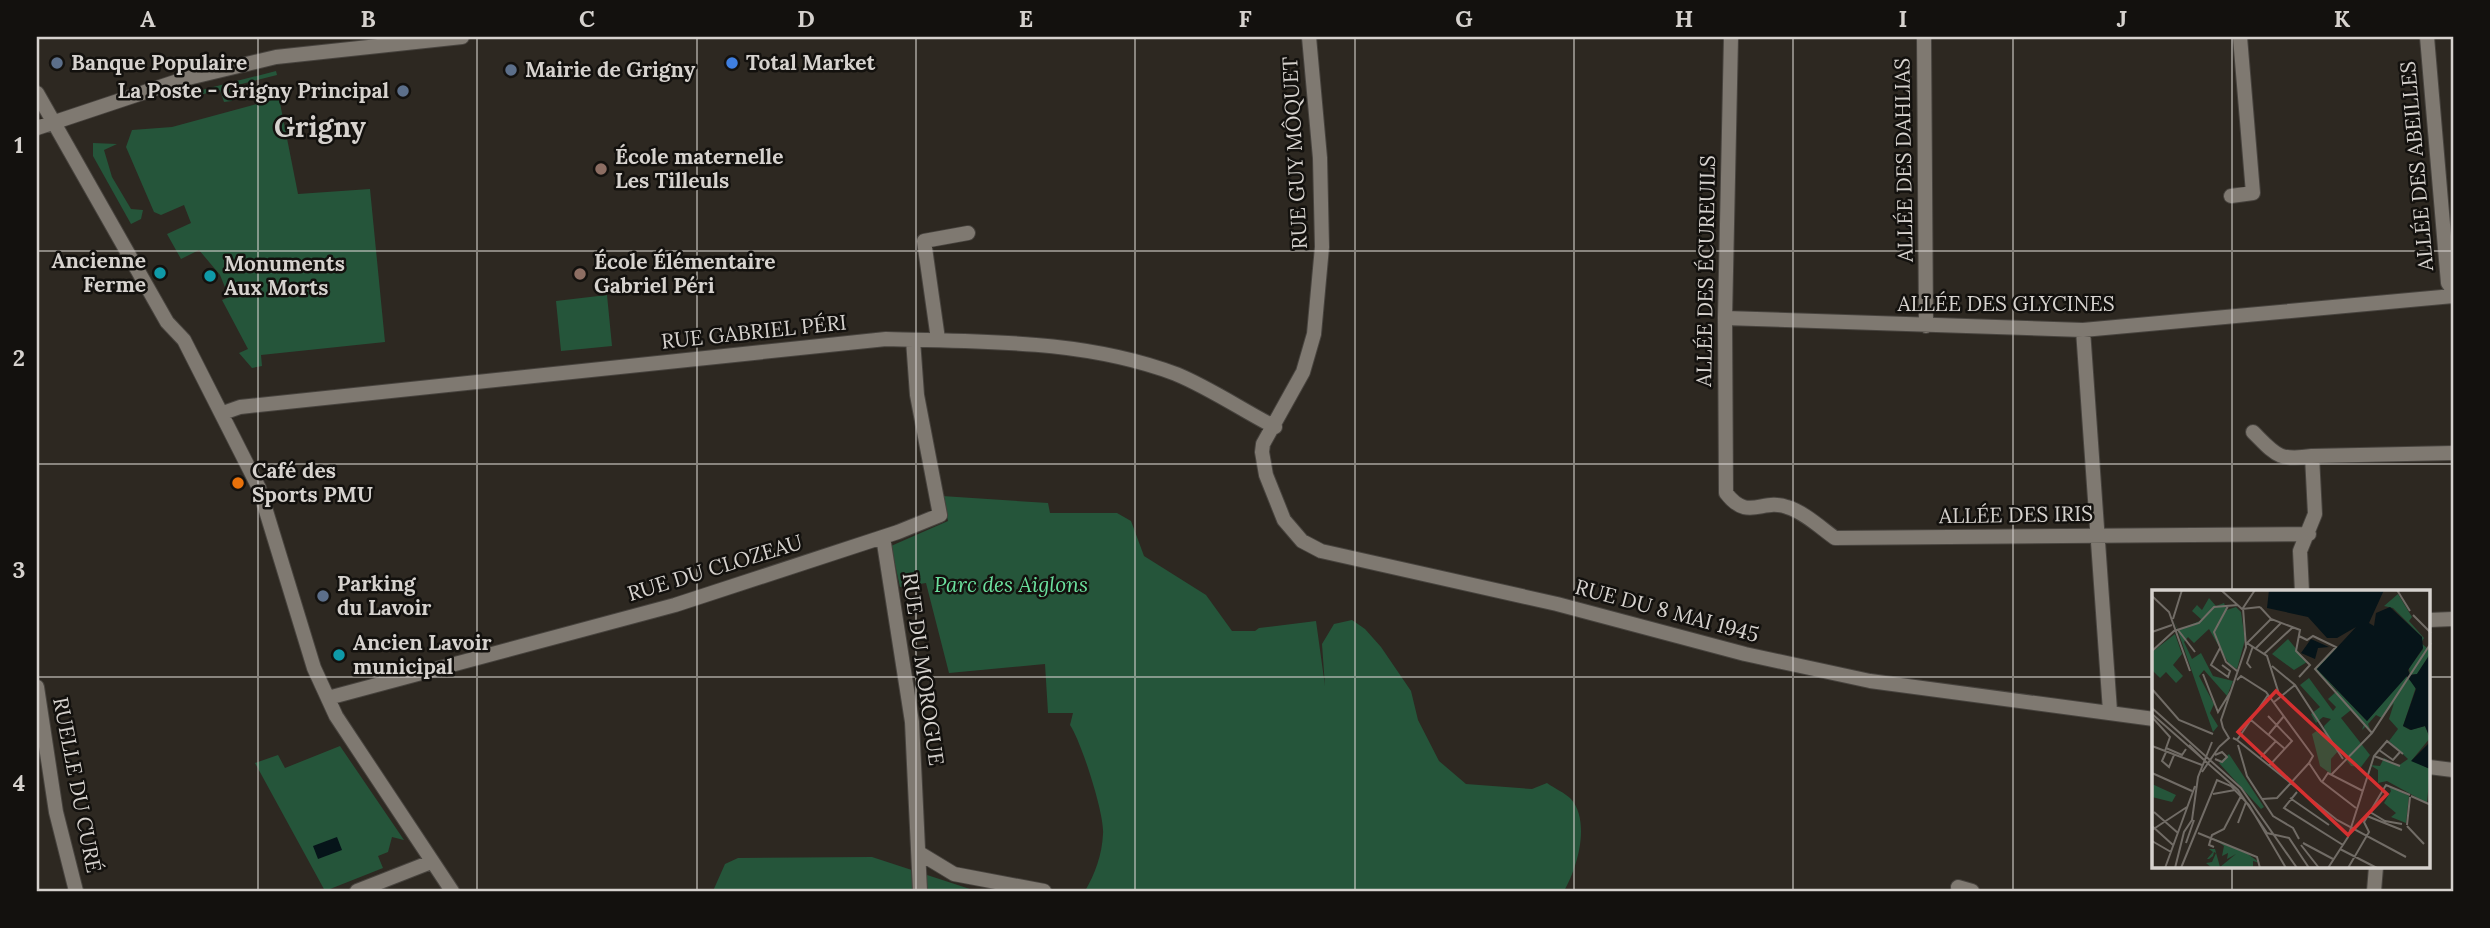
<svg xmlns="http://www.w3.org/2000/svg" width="2490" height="928" viewBox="0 0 2490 928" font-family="Lora,serif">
<rect width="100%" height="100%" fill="#2d2821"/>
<path fill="#25553a" d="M276,71L277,75L230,87L232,101L224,102L220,90L191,97L190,93Z
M279,98L298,194L370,189L385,342L261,355L262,366L252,368L239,353L248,349L222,300L229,297L220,275L199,250L181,259L167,234L191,223L184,205L161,215L154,212L126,147L132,130L172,127Z
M93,143L117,144L104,150L112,177L131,209L143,210L141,219L131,224L93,156Z
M607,295L612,346L561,351L556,301Z
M942,496L1048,503L1050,513H1117L1131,521L1144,556L1206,595L1232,631H1255L1259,628L1316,621L1325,686L1322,644L1334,624L1352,620L1365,629L1381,647L1411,691L1418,720L1439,761L1466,784L1532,789L1547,783C1554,788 1565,793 1571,799C1591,822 1577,869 1564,891H1085C1095,874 1102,855 1103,834C1105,815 1081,741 1070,725L1073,713H1048L1045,664L949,673L926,583L900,587L891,546L948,521Z
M340,746L404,840L392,837L388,852L378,856L383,868L325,891L255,763L278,755L285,768Z
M872,857L976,891H713L725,864L738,858Z"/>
<path fill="#061419" d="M337,837L342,850L318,859L313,846Z"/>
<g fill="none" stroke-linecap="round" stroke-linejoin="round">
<g stroke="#47433e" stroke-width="16">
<path id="street" d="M1309,37L1320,158L1322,247L1314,334L1303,372L1263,444L1262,452L1266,475L1284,520L1302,541L1321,551L1557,604L1745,654L1870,681L2154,719
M1731,37L1725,318L1726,493C1748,522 1762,498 1787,507C1804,512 1821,528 1835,538L2309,534
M1924,37L1926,326
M2427,37L2448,283L2453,290
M37,93L167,322L184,340L259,488L314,668L336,716L452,891
M37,128L184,79L276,57L462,37
M2231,196L2253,193L2240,37
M1725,318L2083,330L2453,296
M2083,330L2110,711
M938,339L924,241L968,233
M223,413L240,407L886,339C983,342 1083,339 1176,374C1210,388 1242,410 1275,427
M2253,432C2276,455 2278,461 2312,456
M883,537L912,722L920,891
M2302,592L2300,551L2315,514L2312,456L2453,453
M2429,620L2453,619
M37,687L56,812L76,891
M328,698L675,605L898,532L940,515L917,395L913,340
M2429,767L2453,770
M921,854L954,874L1044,891
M1958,887L1972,891
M357,891L431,862
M2374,891L2376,867"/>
</g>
<use href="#street" stroke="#7f7971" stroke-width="14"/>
</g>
<path fill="none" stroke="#d6d2ce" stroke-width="2" stroke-opacity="0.55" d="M258,37V891M477,37V891M697,37V891M916,37V891M1135,37V891M1355,37V891M1574,37V891M1793,37V891M2013,37V891M2232,37V592M37,251H2453M37,464H2453M37,677H2154M2429,677H2453M2232,867V891"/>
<g fill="#5c6f8a" stroke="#13110e" stroke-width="2.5">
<circle cx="57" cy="63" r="7"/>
<circle cx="511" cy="70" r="7"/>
<circle cx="403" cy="91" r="7"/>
<circle cx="323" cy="596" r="7"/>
</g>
<circle fill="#3f7fe0" stroke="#13110e" stroke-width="2.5" cx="732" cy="63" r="7"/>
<g fill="#8d6e63" stroke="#13110e" stroke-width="2.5">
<circle cx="601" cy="169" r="7"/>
<circle cx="580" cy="274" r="7"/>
</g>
<g fill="#0f9aa8" stroke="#13110e" stroke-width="2.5">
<circle cx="160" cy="273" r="7"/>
<circle cx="210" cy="276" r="7"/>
<circle cx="339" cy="655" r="7"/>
</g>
<circle fill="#e8710a" stroke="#13110e" stroke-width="2.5" cx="238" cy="483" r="7"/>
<g text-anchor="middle" stroke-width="5" stroke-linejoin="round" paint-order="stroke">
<g font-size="21" font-weight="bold" fill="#d6d2ce" stroke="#13110e" text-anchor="start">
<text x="71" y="70">Banque Populaire</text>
<text x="746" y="70">Total Market</text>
<text x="525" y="77">Mairie de Grigny</text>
<text x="389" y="98" text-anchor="end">La Poste - Grigny Principal</text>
<text x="615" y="164">École maternelle<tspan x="615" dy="24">Les Tilleuls</tspan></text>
<text x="146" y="268" text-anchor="end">Ancienne<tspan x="146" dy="24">Ferme</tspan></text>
<text x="594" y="269">École Élémentaire<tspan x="594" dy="24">Gabriel Péri</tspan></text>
<text x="224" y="271">Monuments<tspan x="224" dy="24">Aux Morts</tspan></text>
<text x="252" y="478">Café des<tspan x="252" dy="24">Sports PMU</tspan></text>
<text x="337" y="591">Parking<tspan x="337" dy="24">du Lavoir</tspan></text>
<text x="353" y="650">Ancien Lavoir<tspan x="353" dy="24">municipal</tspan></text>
</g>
<g font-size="21" fill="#d6d2ce" stroke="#13110e">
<text transform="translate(1295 153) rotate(-93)" y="7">RUE GUY MÔQUET</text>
<text transform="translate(1904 160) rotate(-91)" y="7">ALLÉE DES DAHLIAS</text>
<text transform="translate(2417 166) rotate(-95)" y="7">ALLÉE DES ABEILLES</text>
<text transform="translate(1706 271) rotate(-89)" y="7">ALLÉE DES ÉCUREUILS</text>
<text x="2006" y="311">ALLÉE DES GLYCINES</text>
<text transform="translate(754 332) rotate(-6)" y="7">RUE GABRIEL PÉRI</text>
<text transform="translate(2016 515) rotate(-1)" y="7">ALLÉE DES IRIS</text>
<text transform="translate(715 568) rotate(-17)" y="7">RUE DU CLOZEAU</text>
<text transform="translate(1667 611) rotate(15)" y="7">RUE DU 8 MAI 1945</text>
<text transform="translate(923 669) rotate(82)" y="7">RUE DU MOROGUE</text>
<text transform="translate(77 785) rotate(79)" y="7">RUELLE DU CURÉ</text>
</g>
<g font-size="21" font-style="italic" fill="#6be19e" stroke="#13110e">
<text x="1011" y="592">Parc des Aiglons</text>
</g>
<g font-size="28" font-weight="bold" fill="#d6d2ce" stroke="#13110e">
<text x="320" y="137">Grigny</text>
</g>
</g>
<g transform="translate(2152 590)">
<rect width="278" height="278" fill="#2d2821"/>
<path d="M246,4L260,27L257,31L272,48L269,53L275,58L278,54V64L265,84L258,85L257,78L271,59L267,52L270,47L241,18L232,16ZM57,8L64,16L72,13L75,20L84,17L89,22L93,50L85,79L77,74L57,39L42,53L36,47L32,52L40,69L49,63L61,86L81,91L75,106L52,80L47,86L62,114L58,123L66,136L61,142L22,30L26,40L50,30L40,21L45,15L50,20ZM23,44L30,64L21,75L31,86L24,93L14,82L8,88L0,80V62ZM136,49L155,72L142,80L120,64ZM184,57L187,58L165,79L215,131L254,86L264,97L251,136L258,140L273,136L278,148L260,170L278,179L275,213L235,191L226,193V180L218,175L228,176L232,168L246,176L256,169L237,151L246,139L237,129L242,113L230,128L224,125L216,134L218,139L214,136L210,140L212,134L199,120L189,128L218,165L209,177L199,176L187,160L179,169V184L168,176L160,144L166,140L173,143L172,136L179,129L171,127L164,133L159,124L168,117L148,95L157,88L181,121L184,117L176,109L185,101L163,79ZM77,164L112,217L109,219L67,173ZM0,194L24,205L20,212L0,207ZM237,196L257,206L254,233L239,227L244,223L232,213L239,201ZM61,248L93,262L108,273L101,271V278H60L54,273L60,272L64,263L62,262L61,266L57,269H55L61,262L57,259H63L68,277L84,264L75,269L76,263L70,266L72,256Z" fill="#25553a"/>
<path d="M117,0H232L217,33L222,36L224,23L238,17L270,47L271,58L256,80L258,85L265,84L278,64V148L273,136L259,140L251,136L264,99L255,86L215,131L165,79L204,37L185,48H175L156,27L115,18ZM159,49L177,57L166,58L163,69L149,63ZM278,152H279L278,179L259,171Z" fill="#061419"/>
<path fill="none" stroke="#716c66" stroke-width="2" d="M69,0L90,19L108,17M245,0L258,21M0,6L17,22L38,81M76,16L62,42L74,72L85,81M108,17L119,29L148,40L144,61L158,75L147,87M261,25L279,43M21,29L30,0M119,29L95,53L115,66L127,104M26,40L43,62M0,42L20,35M147,46L155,50L161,46L184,57L163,79L220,143M68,58L59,75L76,87L78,81L70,75M104,58L129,33M0,61L22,41L47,33L62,17L86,15M112,64L141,37M120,76L143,95L191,169M99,78L95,73L101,56M51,84L66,122L79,101M85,90L89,86L114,102L161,166L157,173M0,99L27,130L61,144M122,112L143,95M0,118L89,198L145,278M0,124L86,200L115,243L137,248L157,278M116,126L140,151L117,176M0,127L18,147L13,161M99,130L133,159M71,138L69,130L94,57L91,18L103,0M117,144L132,126M81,148L85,150L116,105M85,150L185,230L254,267M37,155L52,170M86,155L95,186L121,226L141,238L147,249M0,156L50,175M67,157L77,148L71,138M14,158L30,165L34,159M227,160L241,170L248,162M14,162L10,171L17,177L22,165M63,165L70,162L75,167L70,172L63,169M222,166L248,176M109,167L124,151M157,173L169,191L204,218M50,182L67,157M0,183L40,201M179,185L220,143L279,53M170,192L176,183L211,201M145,202L132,218L191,255M61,204L83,200M259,206L279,215M138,208L177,235M110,209L125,208L157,173M2,222L26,243M218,222L233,231L250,234M215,226L250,240M86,233L94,212M255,235L258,207M0,236L21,255M255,236L272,254M0,240L35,217M46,243L105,267L108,278M0,251L19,262M34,253L42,230M151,253L181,269M149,255L167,278M62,257L57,255L60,245L72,239L89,206M188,259L225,278M13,278L43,196M23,278L32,242L40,230L46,187L60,152M29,278L65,190L79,196L97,215L134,278M176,278L196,247L222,166L235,151L251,164M196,278L217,242L212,232L234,195L258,205"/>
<path fill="#d63030" fill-opacity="0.15" stroke="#d63030" stroke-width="3.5" d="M124,101L235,204L196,245L86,142Z"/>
<rect width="278" height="278" fill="none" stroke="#d6d2ce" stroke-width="3.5"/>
</g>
<rect width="2490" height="928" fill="none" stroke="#13110e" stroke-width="77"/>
<rect x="38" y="38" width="2414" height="852" fill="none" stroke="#d6d2ce" stroke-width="2.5"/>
<g font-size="23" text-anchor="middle" font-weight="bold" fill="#d6d2ce">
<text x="148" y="27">A</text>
<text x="368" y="27">B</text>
<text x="587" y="27">C</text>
<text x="806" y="27">D</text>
<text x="1026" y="27">E</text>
<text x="1245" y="27">F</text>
<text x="1464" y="27">G</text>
<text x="1684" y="27">H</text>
<text x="1903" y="27">I</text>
<text x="2122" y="27">J</text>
<text x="2342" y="27">K</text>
<text x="19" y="153">1</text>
<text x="19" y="366">2</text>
<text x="19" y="578">3</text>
<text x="19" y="791">4</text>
</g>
</svg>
